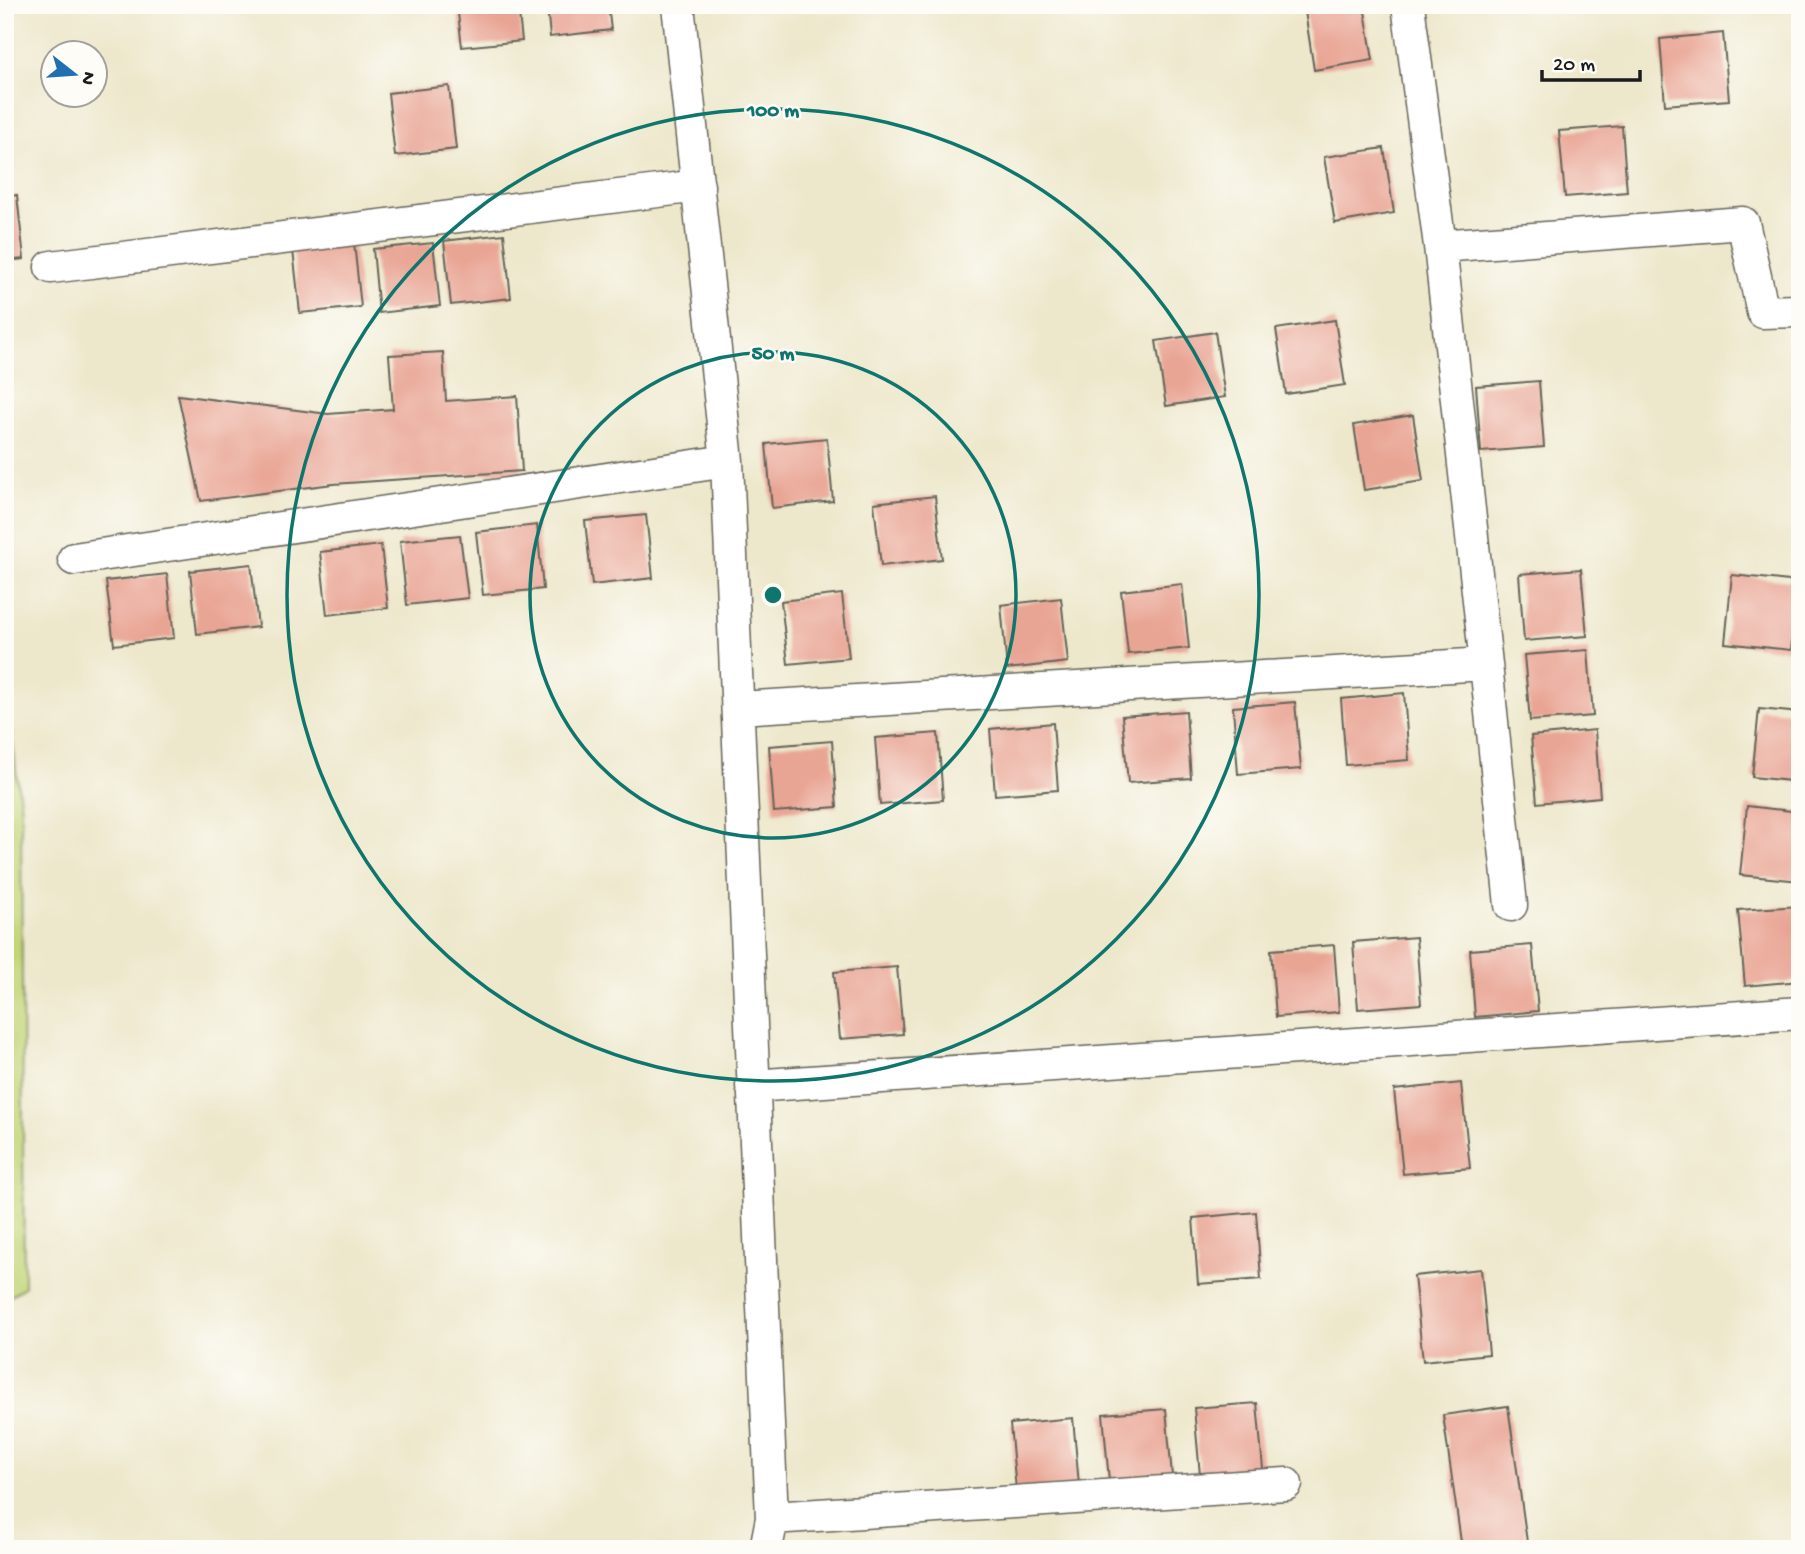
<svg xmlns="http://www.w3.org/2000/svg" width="1805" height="1554" viewBox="0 0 1805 1554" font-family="'Gochi Hand',sans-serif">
<rect width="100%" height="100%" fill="#fdfcf7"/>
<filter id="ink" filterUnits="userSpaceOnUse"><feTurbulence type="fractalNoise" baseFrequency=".0143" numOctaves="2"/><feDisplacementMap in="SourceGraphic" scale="14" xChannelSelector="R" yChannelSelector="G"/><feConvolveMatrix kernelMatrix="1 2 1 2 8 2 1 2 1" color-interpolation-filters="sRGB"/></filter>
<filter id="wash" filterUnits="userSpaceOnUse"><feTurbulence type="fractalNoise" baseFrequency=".00686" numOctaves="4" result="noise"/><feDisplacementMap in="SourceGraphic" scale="28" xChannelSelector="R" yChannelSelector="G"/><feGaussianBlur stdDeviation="1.57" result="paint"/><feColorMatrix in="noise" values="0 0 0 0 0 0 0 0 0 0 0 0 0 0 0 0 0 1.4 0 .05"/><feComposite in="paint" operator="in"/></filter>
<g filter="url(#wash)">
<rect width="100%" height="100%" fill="#ede7cb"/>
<path fill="#c2d579" stroke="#6f784a" stroke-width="2" d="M5,683L21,809L24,1287L5,1300Z"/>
<g id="blocks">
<path fill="#e9a594" d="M457,5H518L522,41L462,47Z
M547,5H608L611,30L550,37Z
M942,5H973V7L943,10Z
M1304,5H1364L1373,60L1314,70Z
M1723,33L1729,100L1665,105L1660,39Z
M449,86L456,149L395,156L388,93Z
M1622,126L1627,192L1565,197L1559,131Z
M1384,148L1394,213L1335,223L1324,157Z
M17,195L24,259L5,261V197Z
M504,234L511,298L451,305L444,241Z
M354,243L361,307L300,313L293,250Z
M433,243L440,306L379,313L373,249Z
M1335,320L1345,385L1286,394L1276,329Z
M1215,332L1225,397L1166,406L1156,341Z
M443,352L446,401L517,396L522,471L333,484L201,501L178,395L328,414L393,409L389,355Z
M1539,381L1544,447L1481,452L1476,386Z
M1413,415L1423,481L1364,490L1354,425Z
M827,438L833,501L772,508L766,444Z
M935,496L942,559L881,566L874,503Z
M646,515L653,578L592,585L585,521Z
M537,525L543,589L483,595L476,532Z
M460,535L468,598L407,605L400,541Z
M381,545L388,608L327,615L320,552Z
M251,564L258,627L197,634L190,571Z
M1581,569L1587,636L1524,641L1519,574Z
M167,574L174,638L114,645L106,581Z
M1732,575L1799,582L1791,650L1725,643Z
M1182,584L1189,648L1128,654L1121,591Z
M842,594L849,658L788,664L781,601Z
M1061,598L1068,662L1007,669L1001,605Z
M1588,650L1593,716L1530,721L1524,655Z
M1404,693L1409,760L1346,765L1341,699Z
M1295,702L1301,769L1238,774L1233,707Z
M1759,709L1800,713V782L1752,777Z
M1186,711L1191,778L1128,783L1122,716Z
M1053,723L1058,790L995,795L990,729Z
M1595,730L1600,797L1537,803L1531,736Z
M938,733L943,800L880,805L875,738Z
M832,741L837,807L774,812L769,746Z
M1747,806L1800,812V881L1740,875Z
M1800,906V981L1745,986L1738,910Z
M1416,937L1421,1004L1358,1009L1353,942Z
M1334,945L1339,1012L1276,1017L1271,950Z
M1532,945L1538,1011L1475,1017L1470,950Z
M897,967L903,1034L840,1039L834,972Z
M1461,1083L1470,1168L1403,1174L1394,1090Z
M1256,1212L1261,1279L1198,1284L1193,1218Z
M1481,1269L1489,1354L1423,1361L1414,1276Z
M1257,1403L1263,1469L1200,1475L1194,1408Z
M1508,1406L1528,1549H1462L1443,1415Z
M1166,1409L1172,1476L1109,1481L1103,1414Z
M1073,1418L1079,1485L1016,1490L1010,1424Z"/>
</g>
</g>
<g filter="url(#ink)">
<use href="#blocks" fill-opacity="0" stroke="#656359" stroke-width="2"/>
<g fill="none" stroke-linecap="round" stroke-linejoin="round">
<g stroke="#656359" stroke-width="35">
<path id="minor" d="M678,5L727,461L772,1518L766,1549
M1440,246L1743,223L1763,312L1800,311
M51,267L698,186
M74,559L727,461
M1486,664L1511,905
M738,708L1486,664L1440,246L1408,5
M752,1086L1800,1013
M772,1518L1286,1484"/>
</g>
<use href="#minor" stroke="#fff" stroke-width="32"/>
</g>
</g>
<g fill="none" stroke="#0f766e" stroke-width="3.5">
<circle cx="773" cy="595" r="243"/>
<circle cx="773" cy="595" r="486"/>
</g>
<circle cx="773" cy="595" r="10" fill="#0f766e" stroke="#fdfcf7" stroke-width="3.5"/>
<g font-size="21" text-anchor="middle" font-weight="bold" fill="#0f766e" stroke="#fdfcf7" stroke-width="5" stroke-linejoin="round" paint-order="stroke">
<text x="773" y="116">100 m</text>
<text x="773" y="359">50 m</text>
</g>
<rect width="1805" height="1554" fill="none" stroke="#fdfcf7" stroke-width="28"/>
<g transform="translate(74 74) rotate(107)"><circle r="33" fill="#fdfcf7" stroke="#a3a29f" stroke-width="2"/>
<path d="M0-5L12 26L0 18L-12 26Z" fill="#1f6fb2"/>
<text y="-10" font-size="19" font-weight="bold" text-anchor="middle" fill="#1c1c1c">N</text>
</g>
<path d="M1542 70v10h98v-10" fill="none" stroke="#1c1c1c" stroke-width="3.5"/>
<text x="1553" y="70" font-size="21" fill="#1c1c1c" stroke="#fdfcf7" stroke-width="5" paint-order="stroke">20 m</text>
</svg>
